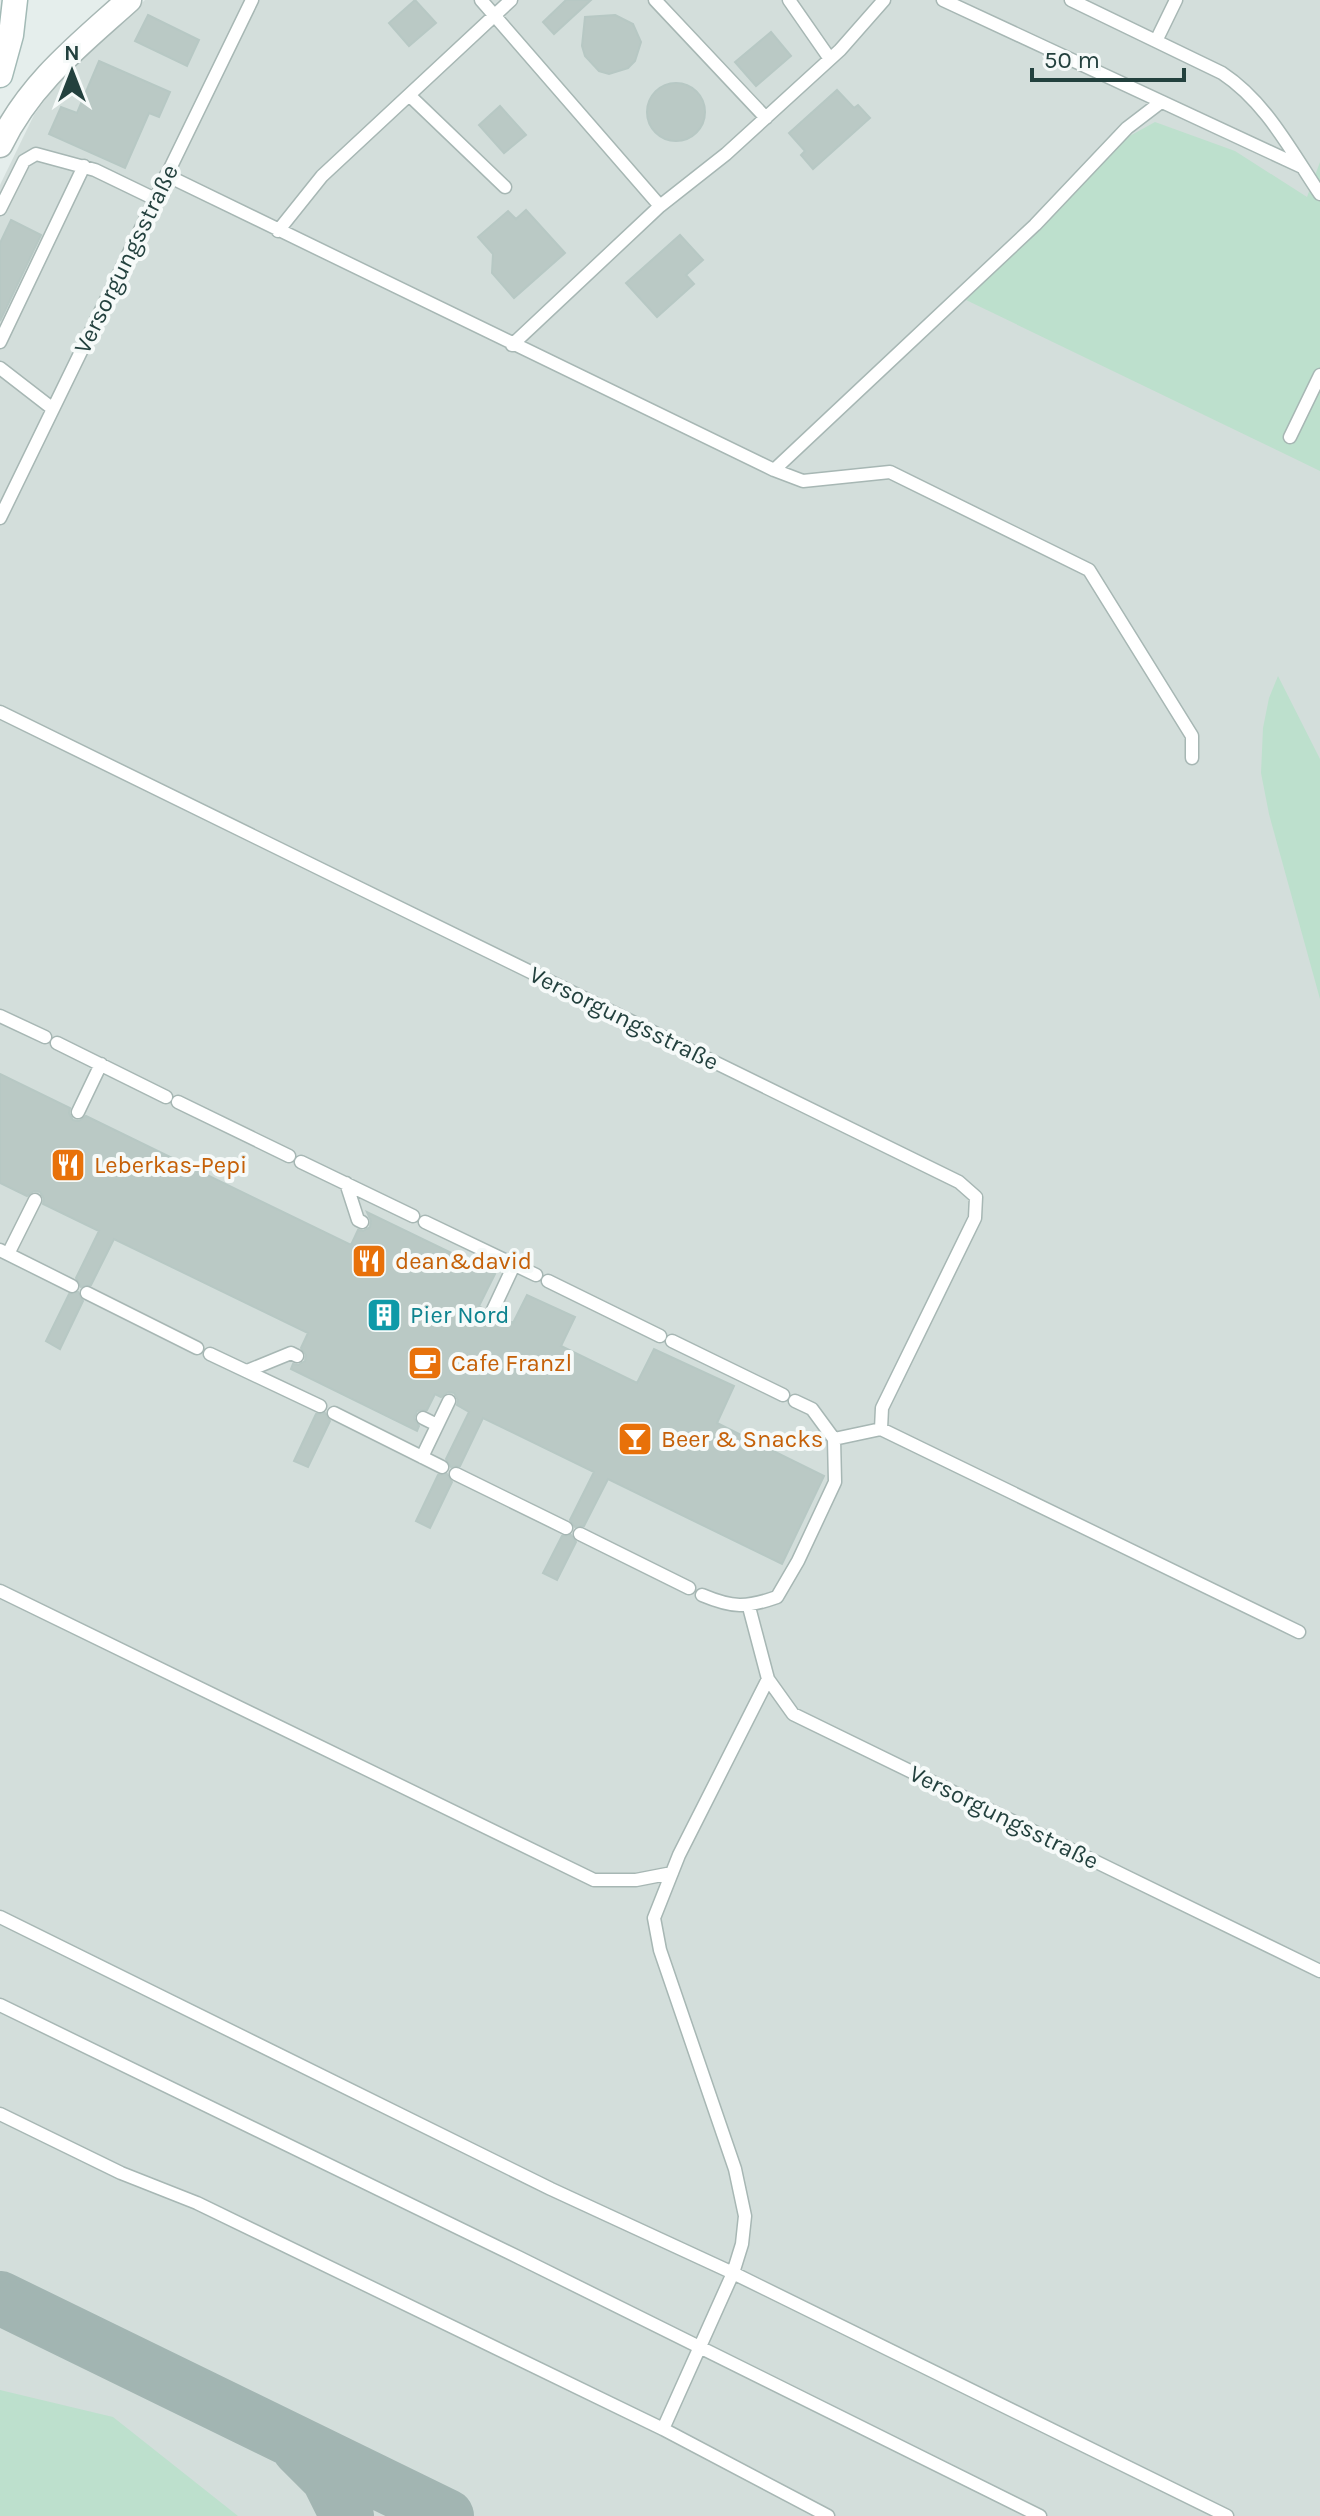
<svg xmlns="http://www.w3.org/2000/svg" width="1320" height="2516" viewBox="0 0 1320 2516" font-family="Karla,sans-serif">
<rect width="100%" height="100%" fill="#e5eeec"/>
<path fill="#d3dedb" d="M145,0H1320V2516H0V185L34,115L62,76Z"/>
<path fill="#bde0cd" d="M1155,122L1235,151L1307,197L1320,162V471L966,300L1076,192L1126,138Z
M1278,676L1320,759V999L1269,814L1261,773L1263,728L1269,698Z
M0,2390L113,2417L238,2516H0Z"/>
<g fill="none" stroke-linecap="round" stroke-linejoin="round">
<path stroke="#a2b5b2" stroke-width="54" d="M0,2298L447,2516
M299,2449L328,2478L347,2516"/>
</g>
<path fill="#bac9c5" stroke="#b7c8c4" stroke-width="2" d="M415,0L436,23L409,46L389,23Z
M566,0H591L554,34L543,22Z
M148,15L199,40L187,66L135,41Z
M615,15L633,24L641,42L635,61L628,68L609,74L599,71L585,56L582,46L585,17Z
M771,32L791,56L756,86L735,62Z
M99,61L170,92L159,117L149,113L125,168L49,134L61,107L77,113Z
M647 112a29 29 0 1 1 58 0a29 29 0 1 1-58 0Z
M837,90L854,108L858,105L870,118L813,169L801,155L805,151L789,133Z
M500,106L526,135L504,153L479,125Z
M526,210L565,253L514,298L492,273L493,254L478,237L508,211L516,219Z
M11,220L41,235L0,321V243Z
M680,235L703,260L686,275L694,284L657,317L626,283Z
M0,1074L70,1108L69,1113L73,1120L79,1121L86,1116L351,1245L358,1230L363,1231L370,1227L371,1221L367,1212L495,1274L479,1306L484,1309V1316L489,1320H496L500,1316L513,1323L527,1295L575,1317L561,1346L637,1383L654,1349L734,1386L717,1423L824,1476L782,1564L608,1479L584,1526L575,1527L570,1520L594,1472L483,1418L460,1466L451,1467L446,1459L469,1412L457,1405L458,1400L454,1393L448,1392L441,1397L435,1394L427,1410L417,1411L414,1418L419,1426L417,1431L291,1369L293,1364L298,1365L305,1361L306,1355L301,1348L308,1333L114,1239L91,1285L81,1287L76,1278L99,1231L43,1204L44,1199L40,1192L34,1191L27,1196L0,1183Z
M78,1292L83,1301L60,1349L46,1341L69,1294Z
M325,1413L330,1421L308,1467L294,1461L316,1414Z
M447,1474L452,1482L430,1528L416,1521L438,1475Z
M571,1535L576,1542L557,1580L543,1573L562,1536Z"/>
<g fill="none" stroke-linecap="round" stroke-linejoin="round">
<g stroke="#a7b7b4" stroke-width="15">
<path id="lane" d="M481,0L660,206
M655,0L766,118
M789,0L830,59
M943,0L1302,167
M1071,0L1222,73C1266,102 1291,151 1320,194
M1156,41L1176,0
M409,95L505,187
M166,175L774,470L803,481L890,472L1089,570L1192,736V758
M0,209L24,161L36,154L95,170L155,199
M278,231L322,176L511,0
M0,342L84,166
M512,345L660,206L726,154L840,50L884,0
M0,368L53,409
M1290,437L1320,375
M774,470L1035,225L1127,128L1161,102
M0,518L252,0
M0,712L959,1182L976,1197L975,1218L882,1408L881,1429L834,1439
M0,1016L45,1037
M57,1043L166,1097
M178,1102L289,1156
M78,1112L101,1064
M301,1162L413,1216
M346,1183L358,1220L362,1222
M425,1222L536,1275
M0,1250L72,1286
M8,1254L35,1200
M548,1281L660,1336
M87,1293L197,1348
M492,1312L514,1265
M672,1341L783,1395
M210,1354L320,1406
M247,1371L291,1353L297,1356
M334,1413L442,1467
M423,1418L437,1425
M881,1429L1299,1632
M422,1457L449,1401
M456,1474L566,1528
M580,1534L689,1588
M0,1591L594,1880H636L672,1873
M702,1595C733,1608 746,1608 777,1597L798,1561L835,1482L834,1439L812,1409L795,1401
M749,1607L768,1679L793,1714L1320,1971
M0,1917L551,2189L733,2273L1227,2516
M0,2005L520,2258L1040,2516
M0,2114L121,2173L197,2203L663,2429L733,2273L742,2244L745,2216L735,2169L660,1950L654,1918L679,1855L768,1679
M663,2429L828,2516"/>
</g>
<g stroke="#a7b7b4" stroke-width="27">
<path id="street" d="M0,145C30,83 79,45 129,0"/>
</g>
<g stroke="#a3bab6" stroke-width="27">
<path id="secondary" d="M0,75L11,35L15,0"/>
</g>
<use href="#lane" stroke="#fff" stroke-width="12"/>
<use href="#street" stroke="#fff" stroke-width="24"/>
<use href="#secondary" stroke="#fff" stroke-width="24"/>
</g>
<defs>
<g id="restaurant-square" transform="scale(1.8)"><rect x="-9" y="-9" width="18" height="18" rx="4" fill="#e8710a" stroke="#f6faf9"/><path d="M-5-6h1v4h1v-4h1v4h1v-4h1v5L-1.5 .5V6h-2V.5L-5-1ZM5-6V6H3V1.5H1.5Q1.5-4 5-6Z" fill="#fff"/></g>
<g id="building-square" transform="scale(1.8)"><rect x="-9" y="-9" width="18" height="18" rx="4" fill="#0f9aa8" stroke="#f6faf9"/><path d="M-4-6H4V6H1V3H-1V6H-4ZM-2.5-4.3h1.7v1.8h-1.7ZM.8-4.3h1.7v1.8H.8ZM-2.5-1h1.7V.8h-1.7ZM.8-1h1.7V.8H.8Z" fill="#fff"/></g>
<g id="cafe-square" transform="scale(1.8)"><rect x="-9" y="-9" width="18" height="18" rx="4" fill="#e8710a" stroke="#f6faf9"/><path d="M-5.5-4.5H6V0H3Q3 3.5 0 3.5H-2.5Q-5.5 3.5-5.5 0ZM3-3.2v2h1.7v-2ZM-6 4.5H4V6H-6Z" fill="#fff"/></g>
<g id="bar-square" transform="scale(1.8)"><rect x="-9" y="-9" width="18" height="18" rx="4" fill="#e8710a" stroke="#f6faf9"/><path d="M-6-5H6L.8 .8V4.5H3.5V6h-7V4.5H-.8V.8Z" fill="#fff"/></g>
</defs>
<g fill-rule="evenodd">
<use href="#restaurant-square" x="68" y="1165"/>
<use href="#restaurant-square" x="369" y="1261"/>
<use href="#building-square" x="384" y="1315"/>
<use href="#cafe-square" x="425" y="1363"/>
<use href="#bar-square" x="635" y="1439"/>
</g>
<g text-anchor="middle" stroke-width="8" stroke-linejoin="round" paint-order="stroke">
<g font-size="24" fill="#23413e" stroke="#f6faf9">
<text transform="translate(126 259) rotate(-64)" y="8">Versorgungsstraße</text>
<text transform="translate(624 1018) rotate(26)" y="8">Versorgungsstraße</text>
<text transform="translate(1004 1817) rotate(26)" y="8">Versorgungsstraße</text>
</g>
<g font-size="24" fill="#c56008" stroke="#f6faf9" text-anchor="start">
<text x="94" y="1173">Leberkas-Pepi</text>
<text x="395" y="1269">dean&amp;david</text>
<text x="451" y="1371">Cafe Franzl</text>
<text x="661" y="1447">Beer &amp; Snacks</text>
</g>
<g font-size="24" fill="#0d838f" stroke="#f6faf9" text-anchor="start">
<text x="410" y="1323">Pier Nord</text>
</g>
</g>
<g transform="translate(72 72)" stroke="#f6faf9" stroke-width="6" paint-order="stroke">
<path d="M0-6L14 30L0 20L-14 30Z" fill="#23413e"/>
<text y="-12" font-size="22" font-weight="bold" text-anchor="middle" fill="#23413e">N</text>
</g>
<path d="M1032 68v12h152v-12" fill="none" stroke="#23413e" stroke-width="4"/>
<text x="1044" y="68" font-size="24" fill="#23413e" stroke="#f6faf9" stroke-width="6" paint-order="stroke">50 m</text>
</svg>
